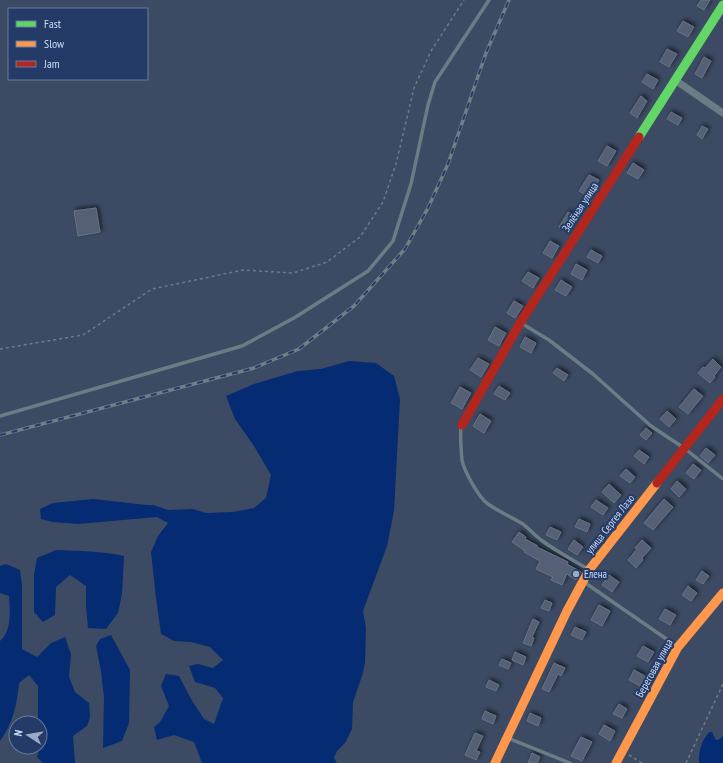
<svg xmlns="http://www.w3.org/2000/svg" width="723" height="763" viewBox="0 0 723 763" font-family="'PT Sans Narrow',sans-serif">
<defs>
<filter id="shadow"><feDropShadow dx="2" dy="-2" stdDeviation="2" flood-color="#0009"/></filter>
</defs>
<rect width="100%" height="100%" fill="#3c4a63"/>
<path fill="#052c73" d="M349,361L376,363L394,376L400,399L394,511L387,546L363,611L366,628L365,663L362,676L353,702L352,729L345,743L337,751L334,758L337,763H202L194,742L174,735L157,740L154,727L160,722L169,706L161,686L166,674L179,676L191,699L204,719L214,724L223,698L215,688L195,682L189,666L198,664L213,668L223,660L210,647L191,642L174,641L161,634L156,598L151,552L158,536L168,523L157,517L78,524L53,522L41,519L40,509L53,503L93,499L147,505H153L168,510L193,509L206,513L233,512L254,508L266,498L271,475L254,446L235,419L226,396L254,384L298,371L321,369Z
M56,550C79,551 101,551 124,556L122,594L118,613L106,629L88,628L86,606V586L70,575L56,587L55,615L43,622L34,612V574L37,558Z
M6,564L20,570L22,586V649L37,657L51,643L65,637L71,654L69,677L75,692L89,703L90,717L87,726L73,736L75,763H43L37,757L39,751V747H40V723H38V686L29,675L19,683C17,705 13,723 0,741V641C12,631 10,610 9,596L0,593V566Z
M111,635L130,670L129,723L122,741L103,748L104,698L101,671L96,646L100,639Z
M710,732H712L716,740H718L723,736V763H699C698,753 702,738 710,732Z"/>
<path fill="#545f74" stroke="#667286" filter="url(#shadow)" d="M701,0H710L704,10L697,6Z
M683,21L694,27L688,37L677,31Z
M667,49L677,54L669,67L660,62Z
M704,57L711,61L702,78L695,74Z
M647,74L658,80L653,89L642,82Z
M641,96L647,101L637,118L630,113Z
M671,112L682,118L678,125L667,119Z
M702,126L708,129L702,139L697,135Z
M607,146L616,151L607,166L598,161Z
M633,163L644,170L638,179L627,173Z
M589,175L599,180L589,197L579,191Z
M96,208L100,232L78,236L74,211Z
M568,212L576,216L568,232L559,227Z
M550,241L559,246L552,258L543,253Z
M591,250L602,256L598,263L587,257Z
M576,264L587,270L582,280L571,274Z
M528,272L539,278L533,288L522,281Z
M561,280L572,287L566,296L555,290Z
M514,301L523,306L515,318L507,313Z
M495,327L506,333L499,346L488,340Z
M525,337L536,343L531,353L520,347Z
M478,358L489,364L481,377L470,370Z
M713,359L721,367L714,376L715,377L710,383L698,373L703,367L705,368Z
M557,368L568,375L564,381L553,373Z
M499,386L510,393L505,400L494,394Z
M460,387L471,393L462,409L451,403Z
M694,389L703,396L688,414L679,407Z
M667,411L676,419L669,427L660,419Z
M480,414L491,421L484,433L473,426Z
M646,428L652,433L646,440L640,435Z
M706,448L715,455L708,463L700,456Z
M639,450L649,457L644,464L634,456Z
M693,464L701,470L694,479L686,473Z
M626,469L635,477L630,483L620,476Z
M677,481L686,489L679,497L671,489Z
M609,484L621,495L614,503L602,492Z
M664,499L673,507L653,530L644,523Z
M596,500L608,508L603,515L591,507Z
M579,519L590,524L587,532L575,527Z
M550,527L561,532L557,540L546,535Z
M519,532L526,537L525,539L538,546L537,547L568,562L567,564L581,572L576,580L567,574L562,585L551,580L553,577L536,569L540,561L524,552L525,551L512,542Z
M574,540L583,547L577,555L568,549Z
M642,540L651,548L642,558L643,560L636,568L628,560L637,549L635,548Z
M702,571L709,576L703,584L696,580Z
M609,575L619,582L612,592L602,585Z
M688,586L697,593L691,601L682,595Z
M545,600L552,603L549,611L541,608Z
M599,605L610,611L602,626L591,620Z
M665,609L676,615L670,625L659,619Z
M533,619L539,622L532,637L534,638L531,646L523,643Z
M575,627L586,632L582,640L571,635Z
M643,646L654,652L648,662L637,656Z
M515,652L526,657L523,665L512,660Z
M502,659L511,663L508,669L499,665Z
M554,663L565,668L561,676L558,674L549,692L542,689Z
M634,670L645,676L640,686L629,680Z
M489,680L499,685L496,691L486,687Z
M619,704L627,709L622,718L613,714Z
M485,711L496,716L493,724L482,719Z
M530,713L541,718L538,726L527,721Z
M604,725L615,731L610,741L599,734Z
M475,733L483,736L476,751L480,752L476,760L465,755Z
M581,737L592,742L582,761L571,756Z
M532,753L540,757L537,763H528Z"/>
<g fill="none" stroke-linecap="round" stroke-linejoin="round">
<path stroke="#6d7d87" stroke-width="1.5" stroke-dasharray="3 3" stroke-linecap="butt" d="M0,349L83,335L152,289L243,270L293,273L327,262L360,237L383,202L396,164L414,88L431,51L464,0
M629,755L642,763
M686,763L723,684"/>
<path stroke="#6a7d85" stroke-width="3.5" d="M521,323L549,340L593,374L651,426L684,448L723,479
M0,416L242,346L294,318L368,271L393,241L411,184L428,105L435,82L489,0
M461,426C460,436 461,449 462,460C464,471 479,498 488,504C499,512 512,517 523,524C529,529 535,535 541,540C556,551 573,560 588,569
M584,582L678,647
M508,738L570,763"/>
<path stroke="#6a7d85" stroke-width="7" d="M675,80L723,113"/>
<path stroke="#63d668" stroke-width="9" d="M639,137L723,5"/>
<path stroke="#ff974d" stroke-width="9" d="M495,763L567,611L589,570L657,483
M616,763L678,647L723,593"/>
<path stroke="#b3261e" stroke-width="9" d="M462,425L520,323L639,137
M657,483L723,399"/>
<g stroke="#6f7e87" stroke-width="3.5">
<path id="rail" d="M0,435L254,368L299,349L354,306L405,249L428,208L448,164L486,53L509,0"/>
</g>
<use href="#rail" stroke="#233b66" stroke-width="2" stroke-dasharray="6" stroke-linecap="butt"/>
</g>
<circle fill="#9aaac4" stroke="#233b66" stroke-width="1.5" cx="576" cy="574" r="4"/>
<g text-anchor="middle" stroke-width="4" stroke-linejoin="round" paint-order="stroke">
<g font-size="11" fill="#cdddf8" stroke="#233b66">
<text transform="translate(580 207) rotate(-57)" y="4">Зелёная улица</text>
<text transform="translate(610 524) rotate(-52)" y="4">улица Сергея Лазо</text>
<text transform="translate(654 668) rotate(-61)" y="4">Береговая улица</text>
</g>
<g font-size="11" fill="#cdddf8" stroke="#233b66" text-anchor="start">
<text x="584" y="578">Елена</text>
</g>
</g>
<rect x="8" y="8" width="140" height="72" fill="#233b66" stroke="#677ca0"/>
<rect x="16" y="21" width="20" height="6" fill="#63d668" stroke="#677ca0"/>
<text x="44" y="28" font-size="12" fill="#cdddf8">Fast</text>
<rect x="16" y="41" width="20" height="6" fill="#ff974d" stroke="#677ca0"/>
<text x="44" y="48" font-size="12" fill="#cdddf8">Slow</text>
<rect x="16" y="61" width="20" height="6" fill="#b3261e" stroke="#677ca0"/>
<text x="44" y="68" font-size="12" fill="#cdddf8">Jam</text>
<g transform="translate(28 735) rotate(282)"><circle r="19" fill="#233b66" stroke="#677ca0"/>
<path d="M0-3L7 15L0 10L-7 15Z" fill="#9aaac4"/>
<text y="-6" font-size="11" font-weight="bold" text-anchor="middle" fill="#cdddf8">N</text>
</g>
</svg>
